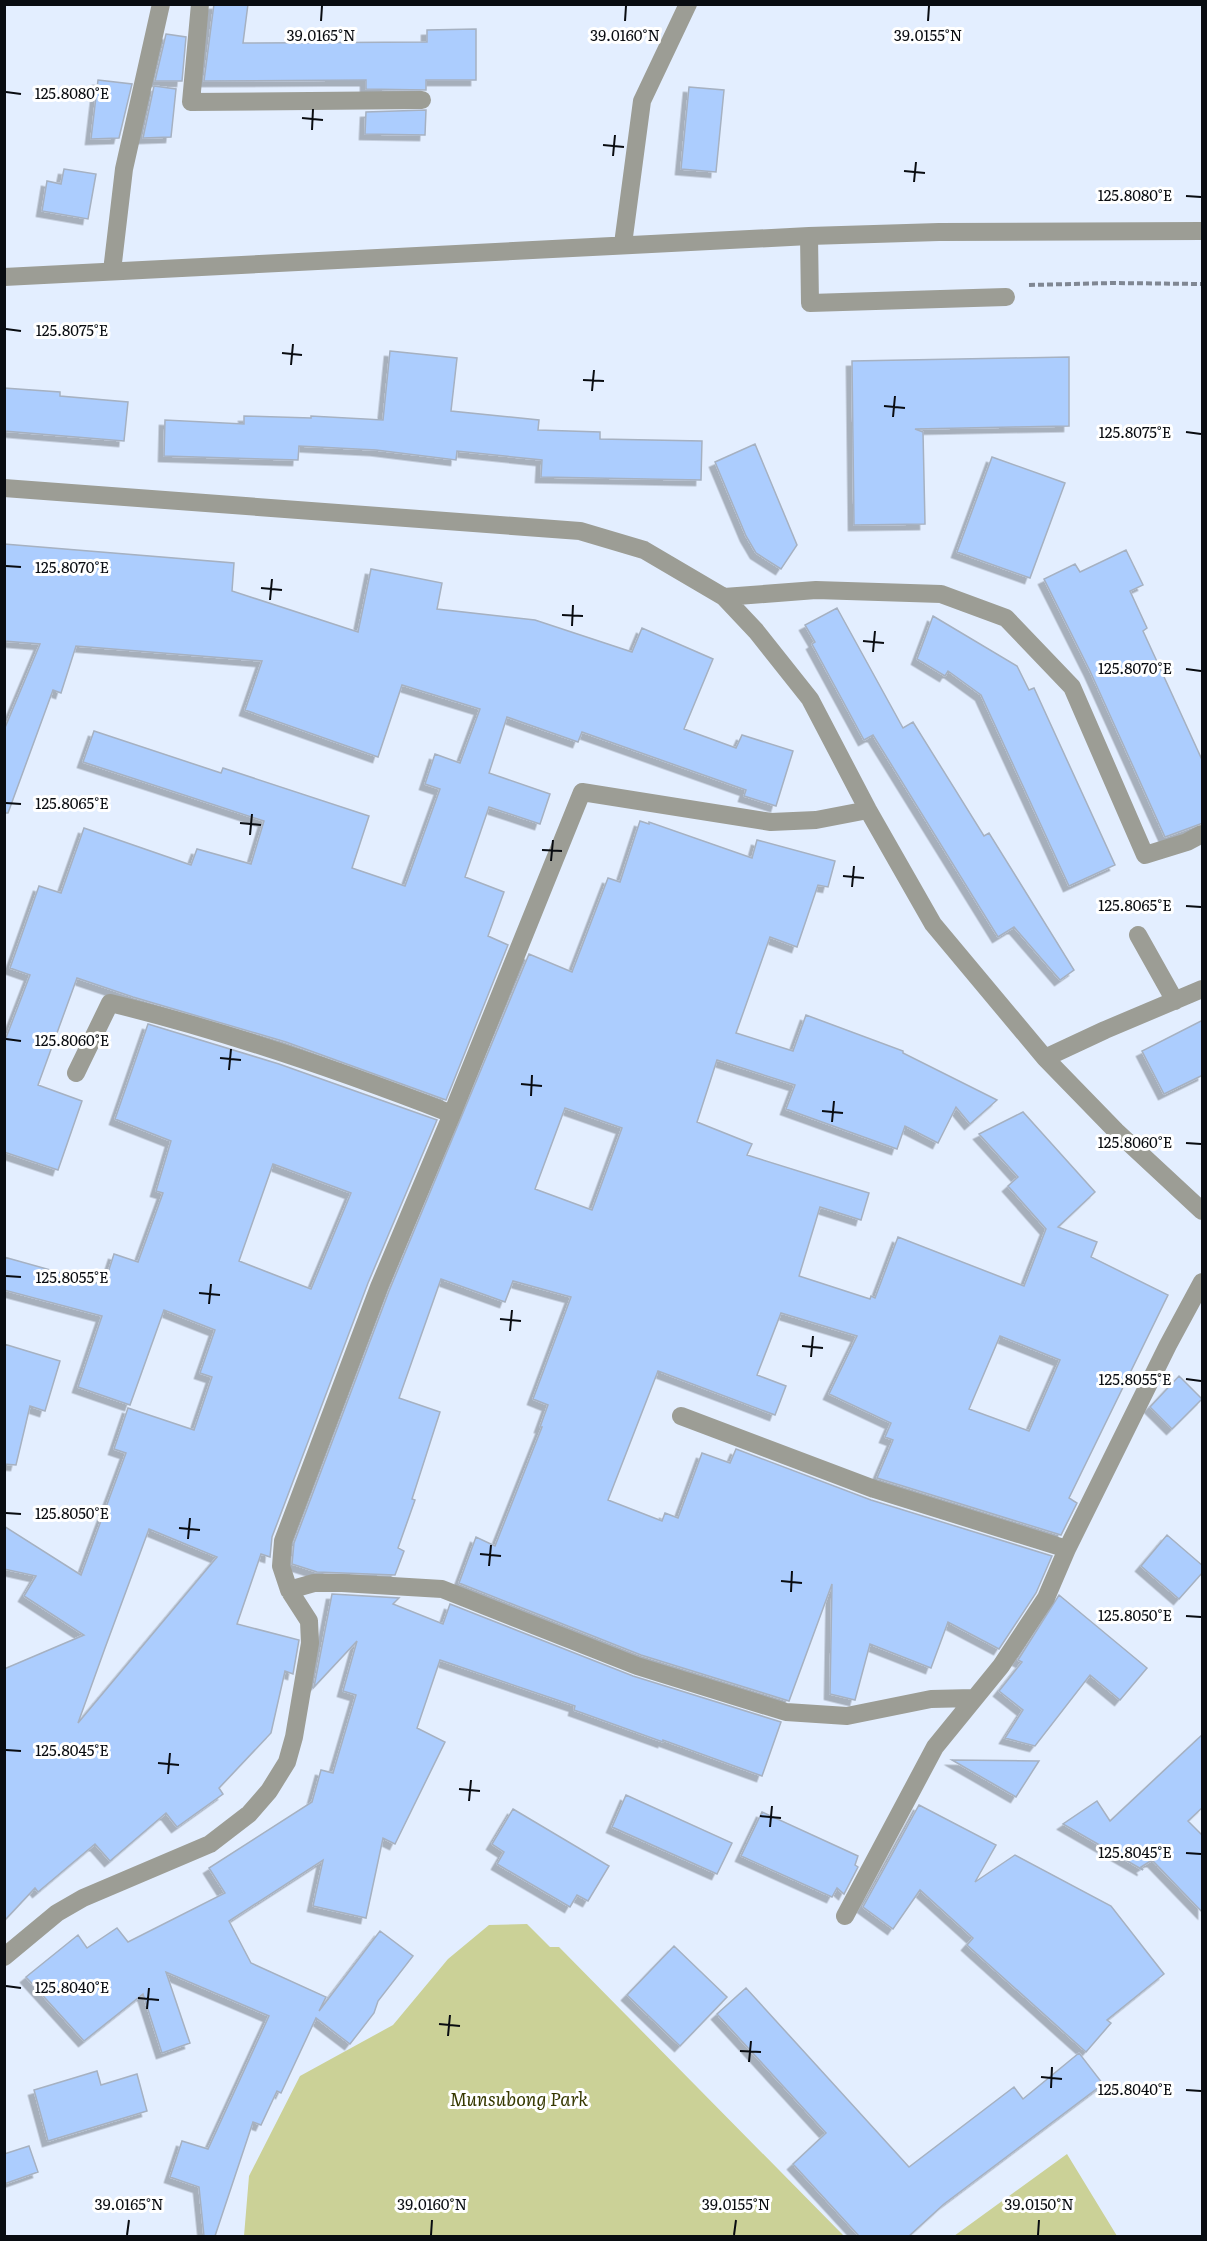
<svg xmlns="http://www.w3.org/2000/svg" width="1207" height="2241" viewBox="0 0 1207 2241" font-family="Literata,serif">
<defs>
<filter id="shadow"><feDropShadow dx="-5.5" dy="5.5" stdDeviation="0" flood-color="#0004"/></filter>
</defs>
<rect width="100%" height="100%" fill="#e3eeff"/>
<path fill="#cbd197" d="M527,1924L550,1947H559L844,2236H244L249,2176L300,2076L393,2025L448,1959L489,1925Z
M1067,2154L1117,2236H954Z"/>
<path fill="#accdfe" stroke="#a6b1c1" stroke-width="1.5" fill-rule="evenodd" filter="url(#shadow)" d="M214,4H248L243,43L427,42V30L476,29V80H426V90L366,89V80L204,81Z
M166,34L186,37L182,81H155Z
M98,80L132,84L119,138L91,139Z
M154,86L176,89L171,137L143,138Z
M689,87L724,90L716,172L681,169Z
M426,110L425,135L365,134L366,112Z
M64,169L96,174L88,219L42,211L47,181L61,184Z
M390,351L457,358L451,411L539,420L538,430L600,432V439L702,441L701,480L541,477L542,460L457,451L456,460L376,450L299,446L298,460L164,456L165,420L244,424V416L311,418V416L383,420Z
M1069,357V426L915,429L923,432L925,524L854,525L852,361Z
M4,388L60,392V396L128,402L124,441L4,431Z
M755,444L797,545L781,569L756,553L746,536L715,462Z
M992,457L1065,483L1030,578L957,552Z
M4,544L234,563L232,591L358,632L371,569L442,583L437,609L535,620L632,652L642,628L713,659L684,729L736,748L742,735L793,751L776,806L744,796L746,790L582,732L578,742L507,717L489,773L550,794L540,824L489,807L465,877L504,892L488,936L508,945L446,1100L286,1042L133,997L77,978L38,1085L82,1101L58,1170L4,1152V1043L30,975L10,968L39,886L61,893L84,828L191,865L197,849L251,864L264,821L83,762L94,731L221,773L223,768L369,816L352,868L405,886L440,789L425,784L435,754L460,763L480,709L402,685L378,757L245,710L262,661L76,646L61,693L53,690L8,813H4V730L40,644L4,641Z
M1126,550L1143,585L1130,591L1147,628L1143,631L1203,762V823L1165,837L1090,671L1044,579L1075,564L1080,572Z
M837,608L903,728L913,722L984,836L989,833L1074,970L1060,980L1014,927L998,937L873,735L864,740L812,644L815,642L805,625Z
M933,616L1017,666L1029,690L1034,688L1115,865L1069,886L981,695L948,671L945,676L917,659Z
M640,821L649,824V822L752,858L757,840L835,861L828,887L818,885L797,947L770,937L736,1033L793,1051L806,1015L903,1051V1053L997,1100L970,1124L956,1107L938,1143L905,1126L897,1149L786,1109L795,1085L717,1060L697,1122L752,1144L747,1155L869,1193L861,1220L820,1207L799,1276L870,1299L871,1296L875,1298L898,1237L1024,1286L1046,1229L1008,1186L1018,1177L979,1134L1023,1112L1095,1192L1058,1227L1097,1242L1091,1257L1168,1295L1069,1498L1077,1503L1061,1535L877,1478L893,1440L885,1437L891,1423L829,1394L857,1336L781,1313L757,1375L786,1386L775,1415L658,1371L608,1500L662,1521L665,1513L678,1518L702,1453L730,1463L736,1449L871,1500L1052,1556L1036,1593L999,1649L948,1622L931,1668L870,1644L855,1700L830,1694L832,1584L789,1701L641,1655L459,1583L476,1537L495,1546L542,1427H540L548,1405L533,1399L571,1297L513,1281L505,1302L441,1279L399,1398L440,1412L412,1499L415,1500L398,1548L404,1551L395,1575L317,1572L292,1564L294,1543L389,1291L529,954L572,972L608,878L620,882ZM565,1108L622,1128L592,1210L535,1189ZM1000,1336L1060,1360L1029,1431L969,1409Z
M1203,1020V1075L1164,1094L1142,1051Z
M148,1024L279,1064L437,1120L368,1283L272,1537L270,1557L261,1554L237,1624L299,1640L293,1674L285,1671L271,1733L219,1788L223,1794L177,1827L166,1813L110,1861L95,1844L38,1892L35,1888L4,1921V1669L84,1635L24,1596L36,1576L4,1569V1526L81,1575L126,1453L114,1449L128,1408L194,1430L212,1377L200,1373L215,1330L164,1310L130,1405L78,1387L102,1316L4,1290V1257L104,1285L114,1254L138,1262L163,1193L156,1191L171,1141L115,1119ZM273,1164L351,1193L311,1289L239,1261ZM149,1529L217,1557L78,1723L105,1648Z
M4,1344L60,1361L45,1411L30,1406L16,1465L4,1464Z
M1179,1376L1202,1399L1172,1429L1150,1407Z
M1167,1535L1203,1566V1572L1179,1599L1141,1566Z
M332,1594L399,1598L393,1604L443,1624L450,1604L633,1676L781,1722L762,1776L663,1740V1742L574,1710L575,1706L440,1660L417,1728L445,1742L395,1844L383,1838L366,1918L313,1906L323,1860L229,1921L251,1963L326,1997L319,2011L380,1931L413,1956L378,2001L374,2013L350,2044L316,2018L281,2093L277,2091L261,2125L253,2122L215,2236H204L199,2187L170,2177L182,2141L208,2149L269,2016L166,1972L190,2043L162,2053L143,1994L84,2041L26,1977L78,1935L87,1948L117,1928L128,1942L225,1893L209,1868L312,1802L321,1770L333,1773L356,1695L343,1691L357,1641L314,1687Z
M1059,1595L1147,1668L1120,1700L1090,1675L1035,1746L1005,1738L1023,1710L999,1691L1022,1662L1018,1660Z
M1203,1734V1807L1188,1821L1203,1836V1913L1152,1860L1141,1867L1143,1870L1063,1824L1097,1801L1110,1821Z
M952,1760L1039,1761L1016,1797Z
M626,1795L732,1843L717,1874L612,1827Z
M919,1805L996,1845L975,1882L1015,1855L1111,1906L1164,1974L1107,2020L1111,2023L1086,2052L967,1945L973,1938L920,1890L893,1929L863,1907Z
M513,1809L609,1866L588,1901L577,1895L570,1907L497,1864L504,1852L492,1844Z
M762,1812L858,1856L855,1865L858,1867L844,1894L837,1888L832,1897L741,1856Z
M674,1946L727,1997L680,2046L627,1995Z
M746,1988L909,2167L1014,2087L1023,2099L1079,2053L1103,2084L944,2204L909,2236H859L793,2164L826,2133L717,2014Z
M97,2071L101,2085L137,2074L147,2111L48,2141L34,2090Z
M29,2146L38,2172L4,2184V2154Z"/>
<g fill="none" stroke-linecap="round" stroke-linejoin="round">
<path stroke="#808793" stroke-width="4" stroke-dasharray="6 3" stroke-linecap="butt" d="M1029,285L1113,283L1202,284"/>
<path stroke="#9c9d95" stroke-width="18" d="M200,4L191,102L422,100
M809,236L810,303L1006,297
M623,244L642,101L688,4
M112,271L124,169L161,4
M4,277L809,236L939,232L1202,231
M4,488L580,531L644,550L724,597L756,631L810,699L868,810L933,924L1045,1058L1116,1131L1202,1211
M724,597L816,590L941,594L1006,618L1072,687L1145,855L1187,842L1202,834
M1138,935L1175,1001
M1045,1058L1105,1030L1202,989
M76,1073L110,1003C226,1031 341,1071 452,1114
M681,1416L874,1489L1067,1549
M289,1590L314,1583H342L442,1589L637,1666L786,1712L847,1716L931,1699L974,1698
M845,1916L935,1747L1001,1666L1046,1598L1067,1549L1168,1345L1202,1282
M4,1957L57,1913L83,1898L210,1844L249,1814L269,1791L287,1762L294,1737L310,1643L309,1621L289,1590L281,1566L283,1541L379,1287L452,1114L582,792L771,822L816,820L868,810"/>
</g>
<path fill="none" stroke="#090c11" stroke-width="2" d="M321,21L322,6M625,21L626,6M928,21L929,6M6,92L21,94M302,118L323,120M312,130L313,109M603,145L624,147M613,156L615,135M904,171L925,173M914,182L916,162M1186,196L1201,197M6,329L21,331M282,353L302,355M291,365L293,344M583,380L604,381M592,391L594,370M884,406L905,408M893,417L895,396M1186,432L1201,434M6,566L21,567M261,588L282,590M270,600L272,579M562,615L583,616M572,626L573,605M863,641L884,643M873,652L875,631M1186,669L1201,671M6,803L21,804M240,823L261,825M250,835L252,814M542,850L562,851M551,861L553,840M843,876L864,878M852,887L854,866M1186,906L1201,907M6,1039L21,1041M220,1058L241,1060M229,1070L231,1049M521,1084L542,1086M531,1096L532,1075M822,1111L843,1113M832,1122L834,1101M1186,1143L1201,1144M6,1276L21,1277M199,1293L220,1295M209,1304L211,1284M500,1319L521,1321M510,1331L512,1310M802,1346L823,1348M811,1357L813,1336M1186,1379L1201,1381M6,1513L21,1514M179,1528L200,1530M188,1539L190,1518M480,1554L501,1556M489,1566L491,1545M781,1581L802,1583M791,1592L792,1571M1186,1616L1201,1617M6,1750L21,1751M158,1763L179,1765M168,1774L170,1753M459,1789L480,1791M469,1801L471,1780M760,1816L781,1818M770,1827L772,1806M1186,1853L1201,1854M6,1986L21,1988M138,1998L159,2000M147,2009L149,1988M439,2024L460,2026M448,2036L450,2015M740,2051L761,2052M749,2062L751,2041M1041,2077L1062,2079M1051,2088L1052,2067M1186,2090L1201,2091M127,2235L129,2220M431,2235L432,2220M734,2235L736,2220M1038,2235L1039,2220"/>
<g text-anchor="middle" stroke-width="6" stroke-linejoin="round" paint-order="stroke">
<g font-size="18" font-style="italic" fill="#363800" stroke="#fff">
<text x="519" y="2106">Munsubong Park</text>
</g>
</g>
<g font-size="15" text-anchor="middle" fill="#090c11" stroke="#fff" stroke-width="6" stroke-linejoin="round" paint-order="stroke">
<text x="321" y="41">39.0165°N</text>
<text x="625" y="41">39.0160°N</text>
<text x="928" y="41">39.0155°N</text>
<text x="72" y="99">125.8080°E</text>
<text x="1135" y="201">125.8080°E</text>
<text x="72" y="336">125.8075°E</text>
<text x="1135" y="438">125.8075°E</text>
<text x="72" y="573">125.8070°E</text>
<text x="1135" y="674">125.8070°E</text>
<text x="72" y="809">125.8065°E</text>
<text x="1135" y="911">125.8065°E</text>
<text x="72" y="1046">125.8060°E</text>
<text x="1135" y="1148">125.8060°E</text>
<text x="72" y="1283">125.8055°E</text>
<text x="1135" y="1385">125.8055°E</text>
<text x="72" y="1519">125.8050°E</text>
<text x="1135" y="1621">125.8050°E</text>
<text x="72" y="1756">125.8045°E</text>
<text x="1135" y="1858">125.8045°E</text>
<text x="72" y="1993">125.8040°E</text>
<text x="1135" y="2095">125.8040°E</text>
<text x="129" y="2210">39.0165°N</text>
<text x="432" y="2210">39.0160°N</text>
<text x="736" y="2210">39.0155°N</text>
<text x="1039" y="2210">39.0150°N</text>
</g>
<rect width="1207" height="2241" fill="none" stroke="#090c11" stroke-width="12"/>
</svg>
